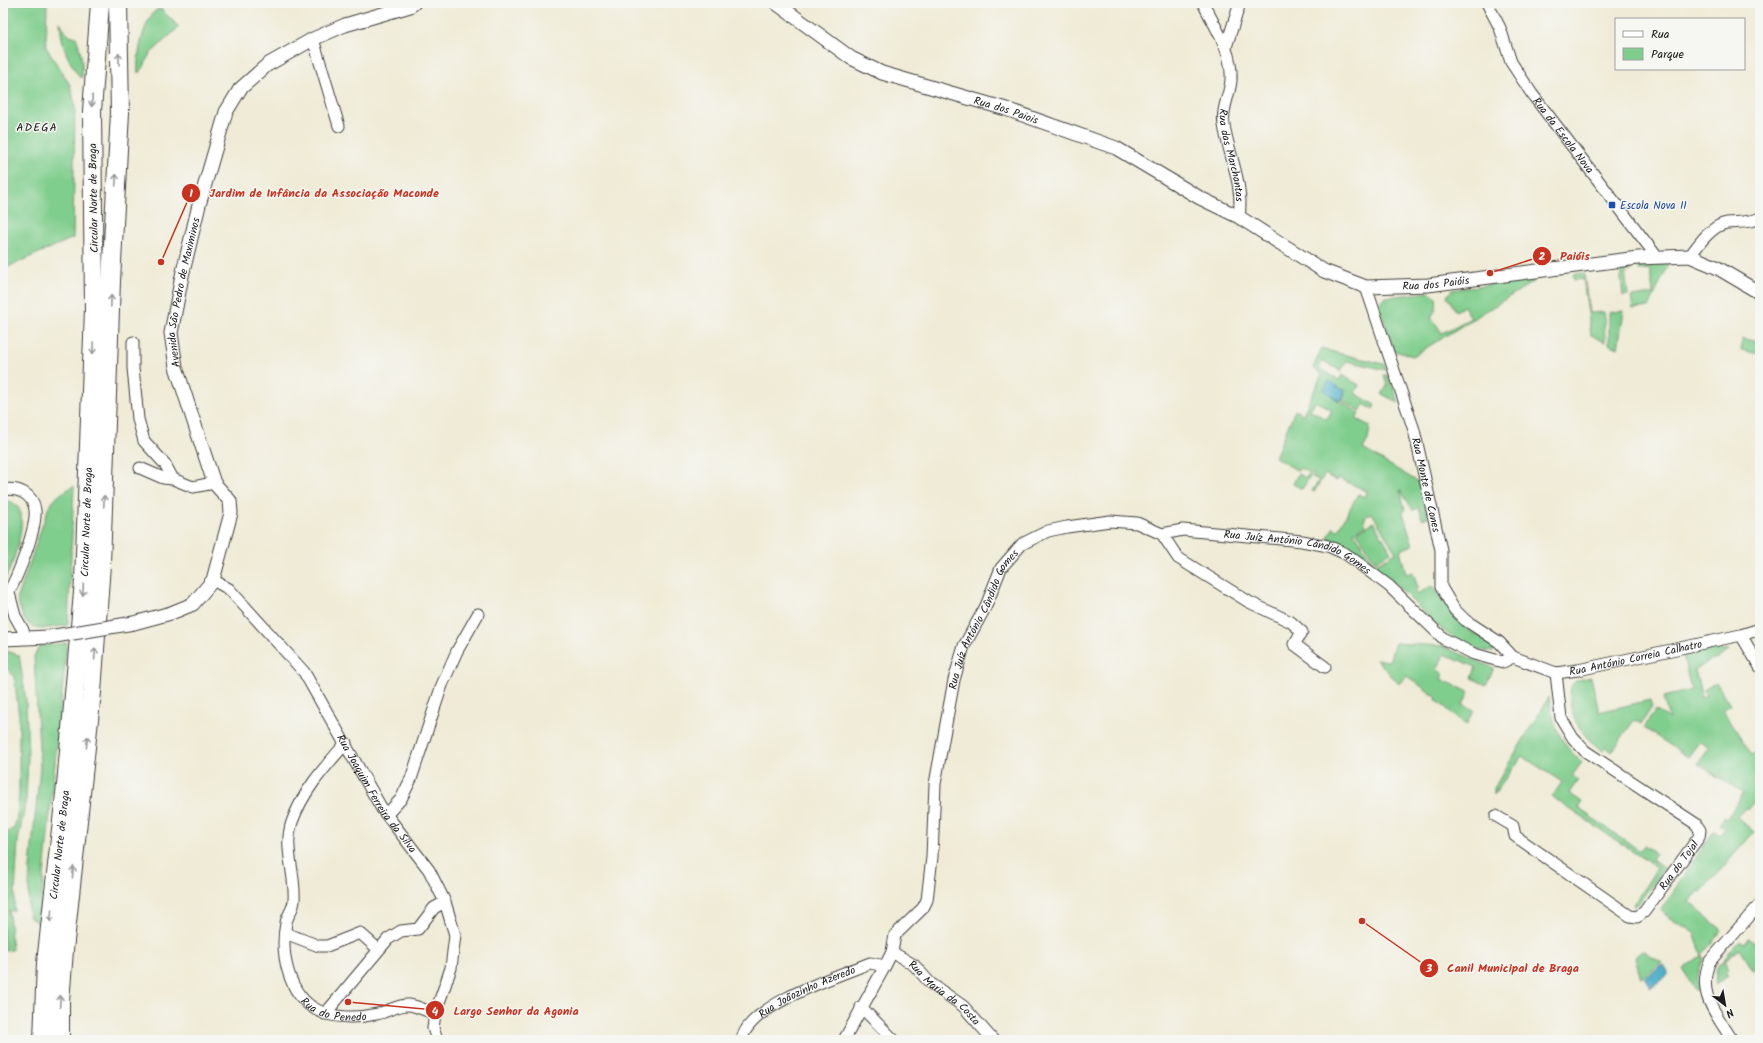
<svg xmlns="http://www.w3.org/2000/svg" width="1763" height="1043" viewBox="0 0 1763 1043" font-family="Kalam,sans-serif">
<rect width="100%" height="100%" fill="#f6f6f2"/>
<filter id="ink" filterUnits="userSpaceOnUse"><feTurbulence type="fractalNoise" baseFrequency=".025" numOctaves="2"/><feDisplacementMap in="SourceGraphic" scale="8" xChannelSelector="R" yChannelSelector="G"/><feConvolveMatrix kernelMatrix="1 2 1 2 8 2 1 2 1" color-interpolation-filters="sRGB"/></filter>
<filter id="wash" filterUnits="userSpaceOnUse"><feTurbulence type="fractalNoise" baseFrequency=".012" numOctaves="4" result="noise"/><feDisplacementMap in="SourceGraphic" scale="16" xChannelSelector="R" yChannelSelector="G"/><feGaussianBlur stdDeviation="0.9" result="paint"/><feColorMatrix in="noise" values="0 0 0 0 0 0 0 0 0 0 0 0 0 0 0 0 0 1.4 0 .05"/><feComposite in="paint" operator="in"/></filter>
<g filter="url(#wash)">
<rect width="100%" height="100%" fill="#efebd6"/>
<path fill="#80ce8d" stroke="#4e7554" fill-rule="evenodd" d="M3,3H47L46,47L70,85L75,104L73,238L3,269Z
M159,9L162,10L179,27L150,54C145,61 146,68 138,73C136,59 144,14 159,9Z
M60,22L67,34L76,37C81,51 83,63 82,77L80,78C66,56 62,48 60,22Z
M1669,263L1649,307L1633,309L1631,297L1653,294L1650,269L1639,270L1638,266Z
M1631,266V271L1625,272L1628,295L1623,296L1620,268Z
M1584,273L1589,313L1604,312L1605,342L1591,335L1583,279L1574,280L1573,274Z
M1534,278L1533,282L1413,356L1394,351L1379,307L1382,299L1387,297L1430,292L1436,297C1437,305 1437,311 1431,317L1442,333L1471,318L1464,306L1456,311L1447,296L1452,290Z
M1624,311L1618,348L1609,344V312Z
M1743,339L1760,342V354L1741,350Z
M1321,349L1384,364L1386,370L1347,361L1341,371L1323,361L1319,368L1339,380L1342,375L1359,385L1355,393L1375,405L1373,409L1364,404L1360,411L1340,399H1343L1345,394L1323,390L1359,413L1356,419L1370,426L1368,440L1363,449L1420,483L1428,517L1422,519L1419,508L1413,510L1400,490L1405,509L1403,513L1413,545L1400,550L1406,574L1413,572L1418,588L1415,590L1417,594L1432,586L1461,623L1473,633L1497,645L1493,652C1487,651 1481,651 1475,649C1444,639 1416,603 1392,581C1386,575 1376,572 1369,566C1355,555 1347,544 1329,540L1330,537H1328L1333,528L1338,530L1358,494L1364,497L1367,491L1338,478L1336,481L1325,474L1314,492L1312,491L1319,480L1312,477L1314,474L1312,473L1302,489L1293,484L1298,474L1306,478L1309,473L1300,468L1298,471L1275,457L1295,410L1303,414L1322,374L1313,368ZM1315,401L1332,410L1327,419L1310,410ZM1372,513L1396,553L1374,565L1354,532L1366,525L1364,521L1366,516Z
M1384,375H1388L1399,403L1382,394L1387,386Z
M74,486L68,625L42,629L33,627L24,620L17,600L48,509C55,497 62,492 74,486Z
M8,501C37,506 11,569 3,584V502Z
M1374,522L1391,552L1375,562L1357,532Z
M67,643L39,924L30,918L28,911L30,867L40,767L34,656L40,646Z
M1395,643L1442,646L1494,668L1486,685L1472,678L1476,667L1460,660L1459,661L1444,654L1437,670L1443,673L1441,679L1469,692L1463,705L1474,710L1466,725L1436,700L1437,698L1407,676L1399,684L1376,659L1389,661Z
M1712,649L1729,651L1713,661L1712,659L1695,670L1702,698L1707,695L1704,690L1716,682L1730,705L1723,710L1752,755L1759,751L1760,753V806L1755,802L1748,810L1745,808L1737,817L1754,832L1701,892L1699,891L1689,902L1722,930L1702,955L1704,959C1698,970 1697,978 1698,990L1696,992L1683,969L1702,955L1694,933L1660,911L1714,831L1720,835L1725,828L1719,824L1724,817L1727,819L1743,793L1698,764L1709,747L1700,741L1688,757L1644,728L1655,710L1669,719L1663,697L1691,690L1683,655Z
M3,650L19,655L26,700L28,757L26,800L18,841L14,911H9L12,950L5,951L3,939V835L14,828L17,817L19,792V716L14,677L8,669L3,667Z
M1591,677L1599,712L1650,700L1652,707L1641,724L1634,720L1612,752L1606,747L1603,751C1584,738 1569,719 1570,695C1570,690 1571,684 1576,681C1580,679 1586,678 1591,677Z
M1549,697C1553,724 1560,744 1582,762L1572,776L1578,780L1569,793L1582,802L1578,808L1640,851L1644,846L1655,853L1651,859L1665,868L1638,904L1633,905L1657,868L1552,797L1562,782L1522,756L1494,795V788Z
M1749,937L1760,947V971L1758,968L1753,970L1740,949L1724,961L1729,969L1725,971L1728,976L1715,984L1717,967L1740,941L1744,944Z
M1643,950L1662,963L1641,978L1635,957Z"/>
<path fill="#49acc8" stroke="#326472" d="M1329,381L1345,391L1344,393L1345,394L1342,399L1341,398L1339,401L1323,390Z
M1661,966H1664L1668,972V975L1650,988L1644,978Z"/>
</g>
<g filter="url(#ink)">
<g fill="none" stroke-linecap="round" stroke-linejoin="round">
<g stroke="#3c3b38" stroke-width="13">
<g id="minor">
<path id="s1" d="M1203,3C1215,27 1233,52 1231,80C1230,95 1221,109 1224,125C1229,156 1244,185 1239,217"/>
<path id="s2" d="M1487,3L1500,28L1511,62L1532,94L1657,257"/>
<path d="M313,39L339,126"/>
<path d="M1226,47L1240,3"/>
<path d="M1690,256C1698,245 1712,225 1727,223C1738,222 1750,223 1760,218"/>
<path id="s3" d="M1366,287L1414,430L1441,550V587L1454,609L1465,620L1499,642L1513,657L1556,673L1578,670L1741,635L1760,629"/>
<path d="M133,342V368L138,419L144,441L165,464L173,479"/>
<path d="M140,468L163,478L173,479L193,487L214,483"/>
<path d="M3,490C18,487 33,494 35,510C37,529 15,586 3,600"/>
<path d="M1162,534L1178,558L1249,602L1291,622L1302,632L1294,644L1325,667"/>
<path id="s4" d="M213,580L229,589L304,672L382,809L429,870L445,902L455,935L451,968L435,1014L433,1028L437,1040"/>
<path d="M9,593L15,616L23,630L25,638"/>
<path d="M1741,635L1760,667"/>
<path id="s5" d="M346,743C324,768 303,791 292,822C283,847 296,875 294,900C294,909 287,915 286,923C280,953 288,995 317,1010C334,1019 359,1018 377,1014C387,1012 399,1004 409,1005C417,1006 427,1011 435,1014"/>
<path d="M387,814L401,799L411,779L442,685L457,651L478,614"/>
<path id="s6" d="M1496,816L1513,826L1515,836L1630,916L1637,917L1644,912L1699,837L1700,830L1696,824L1585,751L1573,738L1561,718L1556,673"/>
<path d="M285,933L319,946H327L360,933L378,949"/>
<path id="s7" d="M892,952L914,965L930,983L963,1006L993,1040"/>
<path d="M861,1007L894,1040"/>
<path d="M325,1014L388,939L401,931L418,929L434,908L445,902"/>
<path id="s8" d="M742,1040C747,1005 841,975 870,963L885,966"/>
<path id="s9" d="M844,1040L885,966L892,952L895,935L923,908L927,900L932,857L935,784L954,680L964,646L986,606L1001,568L1022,544L1048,531L1067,527L1110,521L1137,523L1162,534L1183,530L1302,541L1328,546L1346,554L1389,586L1444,639L1474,654L1503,662L1513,657"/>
<path d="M1732,1040C1716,1013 1696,993 1710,961L1760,904"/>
</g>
</g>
<g stroke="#3c3b38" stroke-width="15">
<g id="tertiary">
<path id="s10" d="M776,3L851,58L882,73L1006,109L1116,148L1200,198L1239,217L1324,271L1366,287L1428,285L1638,258L1690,256L1716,267L1760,293"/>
<path id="s11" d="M134,623L171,613L193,604L213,580L231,513L230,501L214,483L190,410L176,367L171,333L182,276L199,205L226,112L240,89L267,65L313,39L345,25L410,6L414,3"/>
<path d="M3,639L49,637"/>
</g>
</g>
<g stroke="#3c3b38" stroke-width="20">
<g id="trunk">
<path id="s12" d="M43,1040L46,963L66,785L84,581L94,309L92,111L100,3"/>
<path d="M60,1040V1002L64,950L92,692L101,564L111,281L120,112L118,3"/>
</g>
</g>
<use href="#minor" stroke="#fff" stroke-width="11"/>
<use href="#tertiary" stroke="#fff" stroke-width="13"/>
<use href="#trunk" stroke="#fff" stroke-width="18"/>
<g stroke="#3c3b38" stroke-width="15" stroke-linecap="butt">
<path id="tertiary-bridge" d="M49,637L134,623"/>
</g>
<use href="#tertiary-bridge" stroke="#fff" stroke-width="13"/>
</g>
<defs><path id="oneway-shaft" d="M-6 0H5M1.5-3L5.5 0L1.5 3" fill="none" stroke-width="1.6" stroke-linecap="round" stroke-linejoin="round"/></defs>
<g stroke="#999">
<use href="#oneway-shaft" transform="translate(119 59) rotate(-91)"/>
<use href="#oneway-shaft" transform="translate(92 101) rotate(93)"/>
<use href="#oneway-shaft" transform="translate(116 180) rotate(-87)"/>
<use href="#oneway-shaft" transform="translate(111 301) rotate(-88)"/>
<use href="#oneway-shaft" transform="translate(93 348) rotate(92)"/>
<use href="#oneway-shaft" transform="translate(104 501) rotate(-88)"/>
<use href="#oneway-shaft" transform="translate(83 590) rotate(94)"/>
<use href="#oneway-shaft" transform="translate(95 654) rotate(-86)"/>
<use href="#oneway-shaft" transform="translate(87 742) rotate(-84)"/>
<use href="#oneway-shaft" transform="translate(73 872) rotate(-84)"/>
<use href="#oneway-shaft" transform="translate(51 916) rotate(96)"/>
<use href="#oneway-shaft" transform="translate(60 1001) rotate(-87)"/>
</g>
</g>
<rect fill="#1a4fb4" stroke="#f6f6f2" stroke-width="1.5" x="1608" y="201" width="8" height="8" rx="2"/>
<g text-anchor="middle" stroke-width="3" stroke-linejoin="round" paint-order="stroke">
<g font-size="11" fill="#1c1c1c" stroke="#f6f6f2">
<text dy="4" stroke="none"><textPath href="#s10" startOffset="257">Rua dos Paiois</textPath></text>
<text dy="4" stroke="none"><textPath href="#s2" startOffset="154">Rua da Escola Nova</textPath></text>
<text dy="4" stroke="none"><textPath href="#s1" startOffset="160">Rua das Marchantas</textPath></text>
<text transform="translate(93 198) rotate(-91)" y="4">Circular Norte de Braga</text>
<text dy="4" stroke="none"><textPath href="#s10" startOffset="730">Rua dos Paióis</textPath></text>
<text dy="4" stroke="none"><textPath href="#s11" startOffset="397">Avenida São Pedro de Maximinos</textPath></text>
<text dy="4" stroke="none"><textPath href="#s3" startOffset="207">Rua Monte de Cones</textPath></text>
<text dy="4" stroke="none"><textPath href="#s12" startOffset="520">Circular Norte de Braga</textPath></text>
<text dy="4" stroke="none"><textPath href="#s9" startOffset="827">Rua Juíz António Cândido Gomes</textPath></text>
<text dy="4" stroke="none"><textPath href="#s9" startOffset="455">Rua Juíz António Cândido Gomes</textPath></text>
<text dy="4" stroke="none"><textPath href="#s3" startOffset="540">Rua António Correia Calhatro</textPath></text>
<text dy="4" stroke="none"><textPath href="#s4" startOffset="272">Rua Joaquim Ferreira da Silva</textPath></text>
<text dy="4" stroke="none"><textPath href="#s12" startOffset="196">Circular Norte de Braga</textPath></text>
<text dy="4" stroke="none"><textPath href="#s6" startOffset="244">Rua do Tojal</textPath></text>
<text dy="4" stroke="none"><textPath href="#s8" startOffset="84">Rua Joãozinho Azeredo</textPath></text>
<text dy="4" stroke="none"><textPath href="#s7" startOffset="67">Rua Maria da Costa</textPath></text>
<text dy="4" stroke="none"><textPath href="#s5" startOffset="314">Rua do Penedo</textPath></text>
</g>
<g font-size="11" fill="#164399" stroke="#f6f6f2" text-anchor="start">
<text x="1620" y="209">Escola Nova II</text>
</g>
<g font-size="12" letter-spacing="1" fill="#1c1c1c" stroke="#f6f6f2">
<text x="37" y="131">ADEGA</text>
</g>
</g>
<path fill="none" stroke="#c8321e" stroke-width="1.5" d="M161 262L191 193M1490 273L1542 256M1362 921L1429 968M348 1002L435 1010"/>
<g fill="#c8321e" stroke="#f6f6f2" stroke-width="1.5">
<circle cx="161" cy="262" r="4"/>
<circle cx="1490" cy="273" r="4"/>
<circle cx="1362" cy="921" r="4"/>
<circle cx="348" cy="1002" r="4"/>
<circle cx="191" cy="193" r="10"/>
<circle cx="1542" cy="256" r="10"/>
<circle cx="1429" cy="968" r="10"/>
<circle cx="435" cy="1010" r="10"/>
</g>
<g font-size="12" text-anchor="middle" font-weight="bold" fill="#fff">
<text x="191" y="197">1</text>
<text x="1542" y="260">2</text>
<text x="1429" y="972">3</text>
<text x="435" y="1015">4</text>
</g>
<g font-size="12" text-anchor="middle" font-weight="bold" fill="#c8321e" stroke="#f6f6f2" stroke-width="3" stroke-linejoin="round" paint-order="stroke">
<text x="324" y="197">Jardim de Infância da Associação Maconde</text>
<text x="1575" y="260">Paióis</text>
<text x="1513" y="972">Canil Municipal de Braga</text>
<text x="516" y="1015">Largo Senhor da Agonia</text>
</g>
<rect width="1763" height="1043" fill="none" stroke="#f6f6f2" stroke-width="16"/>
<rect x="1615" y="18" width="130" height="52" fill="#f6f6f2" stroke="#9f9f9c"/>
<rect x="1623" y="31" width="20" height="6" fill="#ffffff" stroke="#9f9f9c"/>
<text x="1651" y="38" font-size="12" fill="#1c1c1c">Rua</text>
<rect x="1623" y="48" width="20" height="12" fill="#80ce8d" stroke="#9f9f9c"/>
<text x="1651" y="58" font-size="12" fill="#1c1c1c">Parque</text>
<g transform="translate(1725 1005) rotate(149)" stroke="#f6f6f2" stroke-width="3" paint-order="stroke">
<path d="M0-3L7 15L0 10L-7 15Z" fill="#1c1c1c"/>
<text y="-6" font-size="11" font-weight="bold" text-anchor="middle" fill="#1c1c1c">N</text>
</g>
</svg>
